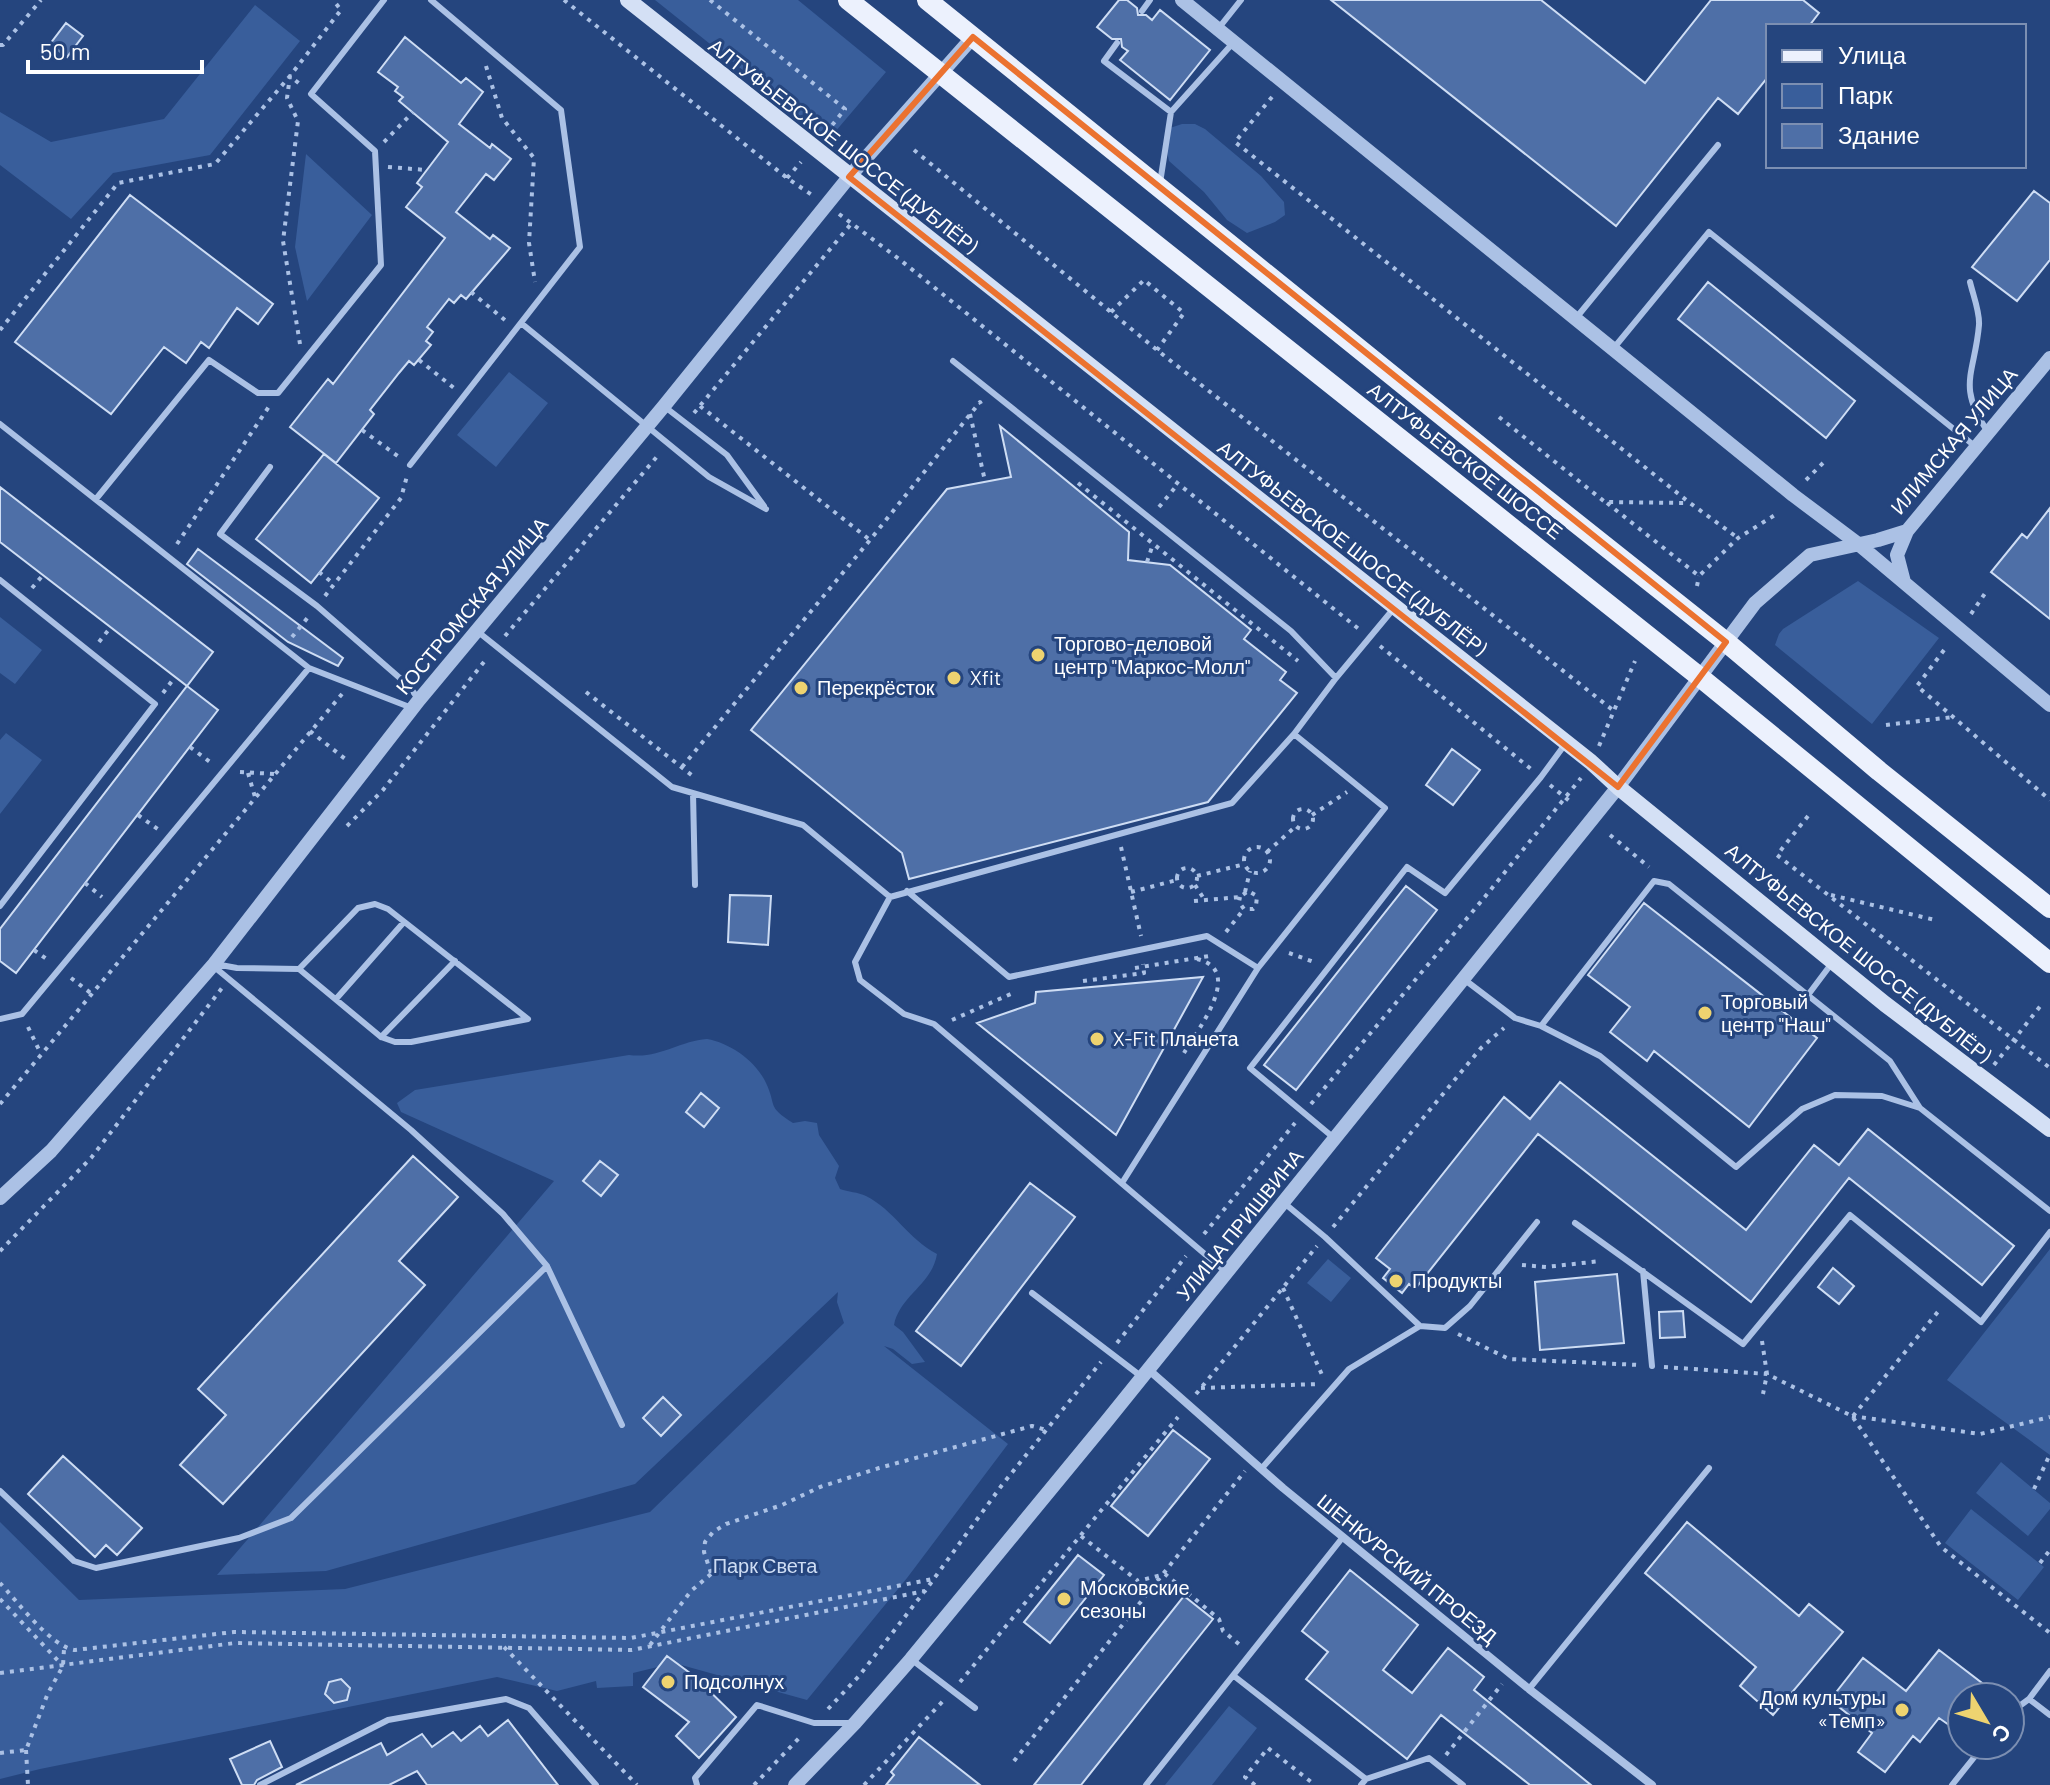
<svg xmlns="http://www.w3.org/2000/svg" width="2050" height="1785" viewBox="0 0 2050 1785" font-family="Barlow,sans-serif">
<rect width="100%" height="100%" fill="#25457e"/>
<path fill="#395e9b" d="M655,0H798L886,72L829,139Z
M255,5L300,41L210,155L113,173L71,219L0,165V112L51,142L164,119Z
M1182,124H1195L1205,129L1261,176L1284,202L1285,215L1275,222L1247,233L1227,220L1204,192L1169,161L1164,137L1170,128Z
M306,154L372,215L307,301L295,247Z
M509,372L548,403L496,467L457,435Z
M1858,581L1939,638L1872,724L1775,645L1779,634L1783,629Z
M0,617L42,650L15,684L0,673Z
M6,733L42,760L0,814V740Z
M707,1039C730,1043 756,1061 766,1083C777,1106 766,1106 793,1123L805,1121L817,1123L819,1135L839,1166L835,1178L840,1189C848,1192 858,1192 866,1196C894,1210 908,1239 937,1254C932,1285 900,1295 894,1325L903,1332L925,1362L912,1364L893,1349L884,1346L1008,1444L907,1578L807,1700L674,1663L633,1673V1686L597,1688L596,1681L557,1691L497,1677L40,1769L0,1779V1522L79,1600L345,1589L650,1512L844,1323L837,1302L838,1292L635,1484L326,1571L217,1575L554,1181L401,1112L397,1103L415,1090L629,1055C659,1059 679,1041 707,1039Z
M2050,1249V1455L1947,1380Z
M1328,1259L1351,1278L1331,1302L1307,1283Z
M2001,1462L2050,1503V1509L2028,1536L1976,1493Z
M1971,1509L2044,1567L2018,1600L1945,1543Z
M1229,1706L1257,1728L1212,1785H1165Z"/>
<path fill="#4e6fa7" stroke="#ceddf4" stroke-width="2" d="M1119,0H1127L1137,8L1138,15H1146L1152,20L1160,10L1210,50L1170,100L1120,60L1128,51L1122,47L1121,39H1112L1097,27Z
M1331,0H1541L1645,83L1711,0H1803L1819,13L1809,26H1768V77L1738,114L1718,98L1616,226Z
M66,23L83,36L67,57L50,44Z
M405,37L461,83L466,78L483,92L459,124L490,148L492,144L511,159L494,180L486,174L456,212L490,239L493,235L510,248L466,299L461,295L454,303L449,299L427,327L433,332L426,341L431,345L414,365L409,361L399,373L370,410L374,414L336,463L290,427L328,379L333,384L445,238L406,207L422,187L417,183L448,142L399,101L403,97L395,91L398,87L378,72Z
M2034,191L2050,203V260L2017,301L1972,267Z
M130,195L273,304L258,324L237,308L209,348L201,342L186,363L164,347L111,414L15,342Z
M1708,282L1855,401L1826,438L1678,319Z
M1000,426L1129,532L1128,560L1170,565L1251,630L1244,639L1286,672L1280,680L1297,693L1208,802L909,879L902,853L751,730L947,489L1011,477Z
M324,454L379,498L311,583L256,539Z
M0,487L213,652L187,686L0,542Z
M2050,508V619L1991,572L2022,534L2027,538Z
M198,549L343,658L338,666L288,642L187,564Z
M187,686L218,710L16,973L0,961V929Z
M1452,749L1480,770L1453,805L1426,785Z
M1406,886L1437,910L1296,1090L1264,1065Z
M730,895L771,896L768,945L728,942Z
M1644,903L1817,1038L1749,1127L1654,1051L1647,1061L1610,1032L1630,1007L1588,975Z
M1203,977L1116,1135L977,1023L1035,1003L1036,992Z
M1560,1082L1746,1230L1814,1145L1839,1165L1868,1129L2014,1246L1982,1285L1849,1178L1751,1302L1538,1134L1415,1289L1409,1284L1402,1293L1383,1278L1390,1269L1376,1258L1504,1097L1530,1119Z
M701,1093L719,1108L704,1127L686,1112Z
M413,1156L458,1197L399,1261L425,1285L223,1504L180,1465L226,1415L198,1389Z
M600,1161L618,1175L601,1196L583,1181Z
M1030,1183L1075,1217L961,1366L916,1331Z
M1833,1268L1854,1286L1839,1304L1818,1287Z
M1617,1274L1624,1343L1540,1350L1535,1282Z
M1683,1311L1685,1337L1660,1338L1659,1312Z
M663,1397L681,1415L661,1436L643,1418Z
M1173,1430L1210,1459L1148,1536L1111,1506Z
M63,1456L142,1528L117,1555L106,1545L95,1557L28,1494Z
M1687,1522L1799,1616L1809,1604L1843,1632L1773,1715L1740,1686L1756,1667L1645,1573Z
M1078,1555L1104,1575L1050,1643L1024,1622Z
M1350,1570L1418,1625L1383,1670L1412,1693L1448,1648L1484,1677L1474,1690L1591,1785H1530L1441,1715L1407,1759L1306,1679L1328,1652L1302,1631Z
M1184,1596L1213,1619L1081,1785H1034Z
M1939,1650L1982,1683L1971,1697H1962V1709L1949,1725L1939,1718L1920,1742L1913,1736L1885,1772L1858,1752L1872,1733L1830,1700L1863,1658L1906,1691Z
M667,1656L694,1676L736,1717L699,1758L676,1736L689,1722L643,1687Z
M341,1679L350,1688L347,1700L334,1703L325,1694L329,1682Z
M508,1720L558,1785H427L417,1771L389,1785H296L381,1743L387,1755L422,1734L432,1747L453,1732L461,1741L480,1726L488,1736Z
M919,1737L980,1785H886L894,1775L891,1772Z
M270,1741L282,1767L257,1780L254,1785H242L230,1759Z"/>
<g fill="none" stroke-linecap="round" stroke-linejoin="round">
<path stroke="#abc1e5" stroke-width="4" stroke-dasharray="4 6" stroke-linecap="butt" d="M564,0L787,178L812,195
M710,0L845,109L825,134
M0,45H3L41,0
M486,66L502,118L534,158L529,243L535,282
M1272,97L1235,142L1690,503L1738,538
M384,142L413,112
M914,150L1157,350L1614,711
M388,167L426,170
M787,178L801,162
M839,214L899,259L1360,630
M471,292L506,321
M1111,312L1144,280L1184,313L1157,350
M0,330L118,183L215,164L290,76L301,85
M300,344L283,241L298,121L287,98L290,76L341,10L333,0
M419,360L454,388
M700,406L870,540
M694,413L851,224
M970,414L985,481
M1499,417L1605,502L1688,503
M362,430L399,457
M1806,480L1823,463
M1078,483L1298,661
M1607,503L1699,576L1738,538L1775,515
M1159,507L1178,484
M177,544L270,405
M1147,562L1153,544
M319,572L334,584
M1697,586L1699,576
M32,588L43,575
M325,596L401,498L407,476
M1971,614L1986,592
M505,636L660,453
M292,637L309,616
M99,642L110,628
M1380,646L1531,769
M1944,650L1917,686L2050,800
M586,692L694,777
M163,693L175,677
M1886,725L1953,717
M310,731L349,762
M1599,746L1635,661
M190,747L214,765
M682,767L870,540L980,402L981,404
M240,772L275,774
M248,773L255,797
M1550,785L1573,804
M1293 819a10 10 0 1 1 20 0a10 10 0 1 1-20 0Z
M138,815L159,830
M1312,815L1347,792
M1808,816L1777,855L2050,1068
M347,826L383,790L487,658
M1610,835L1649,867
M1121,847L1141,936
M1244 860a13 13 0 1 1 26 0a13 13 0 1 1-26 0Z
M1267,852L1295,827
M1177 878a10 10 0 1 1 20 0a10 10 0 1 1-20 0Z
M1197,876L1245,864
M85,883L102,897
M1195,885L1204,899
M1131,892L1177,880
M1245,892L1250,871
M1831,895L1935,920
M1194,901L1240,897L1248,891L1257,896L1256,906L1253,909H1244L1239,902L1240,897
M1226,932L1244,909
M34,950L48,960
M1289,953L1314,962
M1135,968L1209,956
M71,978L92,994
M1083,981L1144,973L1143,964
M952,1020L1013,993
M28,1027L41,1054
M1184,1053C1198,1029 1245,970 1197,959
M1994,1065L2042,1004
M0,1104L342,694
M1311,1104L1484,898L1581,778
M1333,1227L1481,1048L1504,1028
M1204,1234L1295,1123
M0,1251L91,1158L222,988
M1522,1265L1546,1267L1601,1261
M1283,1288L1323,1377
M1458,1334L1509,1359L1640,1365
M1762,1341L1767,1374L1763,1394
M1117,1343L1186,1256
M1664,1367L1767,1374L1852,1416L1941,1547L2050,1633
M1201,1388L1319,1384
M1196,1394L1317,1246
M1852,1416L1980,1434L2050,1417
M1853,1416L1941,1308
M2034,1489L2050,1454
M1081,1536L1138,1581L1165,1574L1219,1619L1223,1631L1240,1645
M2040,1563L2050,1550
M711,1573L704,1552L705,1542L713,1532L726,1524L782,1505L820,1487L879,1468L1032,1426L1046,1430
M0,1583C17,1601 51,1647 75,1650L234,1632L631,1638L933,1579
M0,1599L63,1666
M650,1645L691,1591L724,1563
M504,1647L637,1785
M0,1673L235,1643L632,1650L925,1591L1002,1485L1101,1362
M960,1682L1178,1417
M828,1709L859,1676L924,1592
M26,1750L28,1785
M0,1753L26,1750L48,1693L63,1666L64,1649
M1446,1755L1502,1684
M1014,1761L1245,1471
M754,1785L802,1735
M864,1785L944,1700
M1255,1785L1245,1777L1268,1748L1315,1785"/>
<path stroke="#abc1e5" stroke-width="6" d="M1142,11L1150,0
M1218,29L1241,0
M1117,43L1104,61L1171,112L1160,183
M1171,112L1233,43
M1970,282C1973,295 1980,312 1979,325C1975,373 1956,386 1988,432
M1576,318L1718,145
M521,323L709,477L766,509
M1613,349L1709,232L1976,447
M953,361L1291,631L1336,678
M665,407L727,455L764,506
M0,424L309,668L412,708
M410,465L580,247L561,110L431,0
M270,467L220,534L317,606L409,686L419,700
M96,499L209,360L258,393H278L381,265L375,151L311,94L384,0
M0,580L155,704L0,906
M477,631L672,787L803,825L890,897
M693,793L695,885
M907,891L1009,977L1207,936L1258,968
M215,964L237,968L299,969L358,908L375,904L388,909L528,1019L411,1042H395L381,1037L299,969
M212,965L411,1130L503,1214L547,1266L622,1425
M1465,980L1515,1018L1541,1026L1654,881L1669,884L1890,1061L1920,1108
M1808,995L1832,963
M336,999L404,922
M0,1019L22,1014L309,668
M1541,1026L1600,1056L1736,1167L1802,1109L1835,1095L1882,1096L1920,1108L2050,1211
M381,1037L455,961
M1334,1138L1250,1068L1407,867L1445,893L1541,777L1566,743
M1122,1183L1258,968L1385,808L1294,734
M1283,1202L1325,1237L1420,1326
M1575,1223L1743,1344L1850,1215L1981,1322L2050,1232
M1643,1271L1652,1366
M1226,1272L934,1024L904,1014L860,980L855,962L890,897L1232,803L1294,734L1336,678L1395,607
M1032,1293L1142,1377
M1262,1468L1349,1369L1420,1326L1445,1328L1470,1306L1537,1222
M0,1491L74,1561L96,1568L239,1538L291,1518L547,1266
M911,1659L975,1708
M1234,1676L1366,1779
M1529,1689L1709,1468
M2029,1699L2050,1715
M2010,1713L2029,1699L2050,1671
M260,1785L388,1720L506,1699L529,1708L596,1785
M697,1785L695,1778L757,1705L814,1723H851
M1146,1785L1343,1537
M1361,1785L1366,1779L1429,1758L1463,1785
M1952,1785L1984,1745"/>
<path stroke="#abc1e5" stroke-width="8" d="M1149,1370L1283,1488L1529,1689L1652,1785"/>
<path stroke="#abc1e5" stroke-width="14" d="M1182,0L1793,495L1857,543L2050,705
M1904,582L1897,555L1907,531
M0,1198L51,1151L214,964L419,700L664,406L849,177L973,37
M795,1785L855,1723L911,1659L1106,1422L1618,787L1755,603L1810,555L1878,540L1907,531L2050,358"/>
<path stroke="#d4e0f5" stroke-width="16" d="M628,0L1591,762L1618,787L1885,1004L2050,1129"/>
<path stroke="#ecf1fd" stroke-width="20" d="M848,0L1701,678L2050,963
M927,0L1508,469L1726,642L1879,771L2050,908"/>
</g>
<path fill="none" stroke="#eb7230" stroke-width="6" stroke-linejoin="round" d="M973,37L1726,642L1618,787L849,177Z"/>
<g fill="#eed370" stroke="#25457e" stroke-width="3">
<circle cx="1038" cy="655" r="8"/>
<circle cx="954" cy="678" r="8"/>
<circle cx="801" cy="688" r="8"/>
<circle cx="1705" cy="1013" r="8"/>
<circle cx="1097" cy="1039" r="8"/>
<circle cx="1396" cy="1281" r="8"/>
<circle cx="1064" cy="1599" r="8"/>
<circle cx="668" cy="1682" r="8"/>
<circle cx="1902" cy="1710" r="8"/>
</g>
<g text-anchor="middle" stroke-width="6" stroke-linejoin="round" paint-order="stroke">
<g font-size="20" fill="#fff" stroke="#25457e">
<text transform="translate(843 146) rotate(38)" y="7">АЛТУФЬЕВСКОЕ ШОССЕ (ДУБЛЁР)</text>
<text transform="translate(1954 441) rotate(-50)" y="7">ИЛИМСКАЯ УЛИЦА</text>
<text transform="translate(1465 461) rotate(38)" y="7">АЛТУФЬЕВСКОЕ ШОССЕ</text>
<text transform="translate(1352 548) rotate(38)" y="7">АЛТУФЬЕВСКОЕ ШОССЕ (ДУБЛЁР)</text>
<text transform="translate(472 606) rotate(-50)" y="7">КОСТРОМСКАЯ УЛИЦА</text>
<text transform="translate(1858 953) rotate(39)" y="7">АЛТУФЬЕВСКОЕ ШОССЕ (ДУБЛЁР)</text>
<text transform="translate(1240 1225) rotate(-51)" y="7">УЛИЦА ПРИШВИНА</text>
<text transform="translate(1407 1569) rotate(39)" y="7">ШЕНКУРСКИЙ ПРОЕЗД</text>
</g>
<g font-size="20" fill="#fff" stroke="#25457e" text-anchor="start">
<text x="1054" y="651">Торгово-деловой<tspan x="1054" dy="23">центр "Маркос-Молл"</tspan></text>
<text x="970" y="685">Xfit</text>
<text x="817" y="695">Перекрёсток</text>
<text x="1721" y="1009">Торговый<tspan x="1721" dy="23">центр "Наш"</tspan></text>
<text x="1113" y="1046">X-Fit Планета</text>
<text x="1412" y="1288">Продукты</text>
<text x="1080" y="1595">Московские<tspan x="1080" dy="23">сезоны</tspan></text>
<text x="684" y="1689">Подсолнух</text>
<text x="1886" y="1705" text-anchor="end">Дом культуры<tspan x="1886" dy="23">«Темп»</tspan></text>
</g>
<g font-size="20" fill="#ceddf4" stroke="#25457e">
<text x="765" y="1573">Парк Света</text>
</g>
</g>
<rect x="1766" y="24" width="260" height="144" fill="#25457e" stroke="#7c8fb2" stroke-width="2"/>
<rect x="1782" y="50" width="40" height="12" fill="#ecf1fd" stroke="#7c8fb2" stroke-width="2"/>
<text x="1838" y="64" font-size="24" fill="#ffffff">Улица</text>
<rect x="1782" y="84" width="40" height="24" fill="#395e9b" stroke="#7c8fb2" stroke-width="2"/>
<text x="1838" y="104" font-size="24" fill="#ffffff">Парк</text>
<rect x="1782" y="124" width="40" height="24" fill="#4e6fa7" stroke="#7c8fb2" stroke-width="2"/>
<text x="1838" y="144" font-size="24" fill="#ffffff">Здание</text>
<g transform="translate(1986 1721) rotate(128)"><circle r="38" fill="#25457e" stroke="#7c8fb2" stroke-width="2"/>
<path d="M0-6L14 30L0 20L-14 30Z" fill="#eed370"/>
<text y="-12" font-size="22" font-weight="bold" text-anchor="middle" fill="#ffffff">С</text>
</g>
<path d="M28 60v12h174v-12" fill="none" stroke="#ffffff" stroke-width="4"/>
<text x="40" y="60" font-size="24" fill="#ffffff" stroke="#25457e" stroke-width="6" paint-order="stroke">50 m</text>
</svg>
